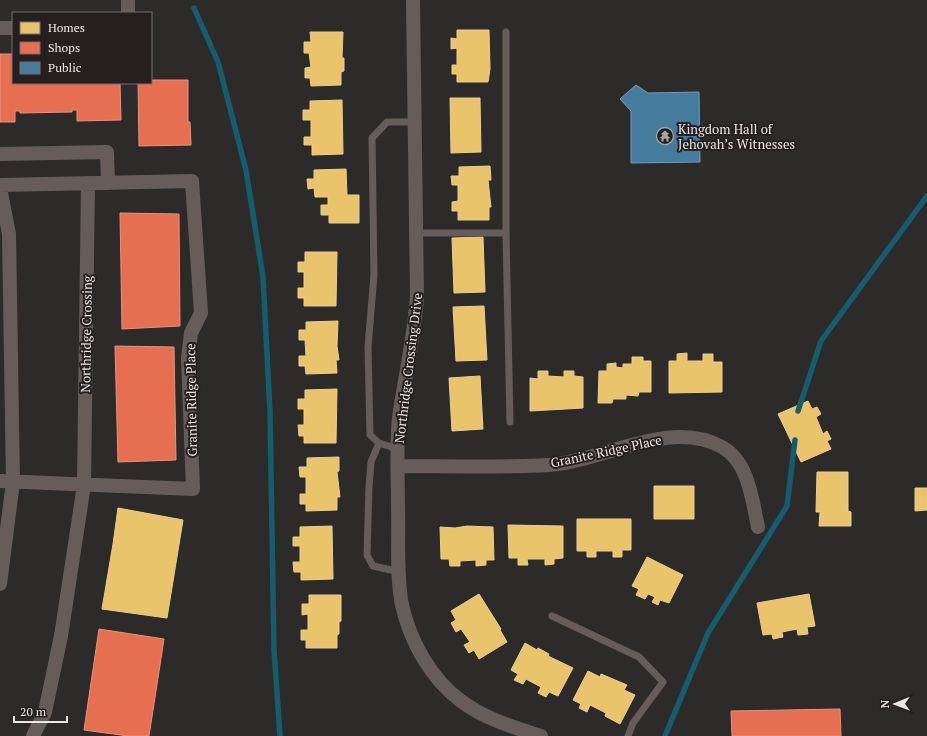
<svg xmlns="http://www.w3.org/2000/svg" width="927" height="736" viewBox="0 0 927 736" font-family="'PT Serif',serif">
<rect width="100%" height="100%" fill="#2d2b2a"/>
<path fill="#e9c46a" stroke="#eace90" d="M457,30H489L490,69L488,82H457V74H452V65H457V48L451,49V38L457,39Z
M310,32H343L342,58H344V71L341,72V85L311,86L310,78H305V68L311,67L309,53H304V42H311Z
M450,98H480L481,152L451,153Z
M342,100L343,154L312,155V145H304V137H311V120H303V110H310V101Z
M490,166L491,180H488L491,207H489V220H458V211H452V202L458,201V185H452L451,176H459V167Z
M346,169L347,195H359V223H329V215H321V205H328V197H315L314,188L308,189L307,179H314V170Z
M483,237L485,292L454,293L452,238Z
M305,252H337L336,306H304V298H298V288H304V272H298V262H305Z
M484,306L487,360L456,361L453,307Z
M338,321L337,346L339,360H336L337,373L306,374L305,366H299V356H306L305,340H299V330H306V322Z
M687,353V361H703V354H713V362H722V392L669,393V361H677V354Z
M632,357H643V361H651V392H639L638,396L626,395V399H613L612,403H598L599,371H607V364L616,363V367L623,368V364H632Z
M538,371H548V376L564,377V371H574V376L583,377V408L530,411V378L538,379Z
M480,376L483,429L452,431L449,378Z
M337,389L336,443H304V436H299L298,425H304V409H298V399H305V390Z
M808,401L812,409L817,407L821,414L816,417L823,434L827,431L831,439L827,441L831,449L801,462L778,414Z
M339,457V471L337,472L340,497H337V510L306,511V504H300V494H306V477H300L299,467H307V458Z
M817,472H848V511L851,512V526H819L820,512H816Z
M654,486H694V519H654Z
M915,488H927V510L915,511Z
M118,508L183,520L167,618L102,609L113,544Z
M577,519H631V550H622V557H613V551H596V557H587V551H577Z
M508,525L563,526V558L554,559V564L545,565V559H527L528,565H518V558H509Z
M332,526L333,579L301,580V572H294L293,562H300V546H293V537H300V527Z
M467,526L493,527L494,560H486V565L476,566V560L460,561V566H450L449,559H441L440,527L455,528Z
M647,557L683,575L669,603L660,600L658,605L652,602L655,597L648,594L645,599L636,595L639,589L632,586Z
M479,594L501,629L500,630L507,642L479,659L474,650L469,653L464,645L470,642L461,629L456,632L451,623L456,620L451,611Z
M809,594L815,626L807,627L808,634L798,635L797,629L782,632L783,637L773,639L772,634L763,635L757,603Z
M309,595H341V621L339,622V634L337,635V648H306V640H301V630H308V614L302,615V604H309Z
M525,643L537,650L538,648L549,654L548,656L573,668L558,696L549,692L546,697L538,693L541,687L526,679L523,684L514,680L518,674L511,670Z
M588,671L600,677L601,674L627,685L624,690L635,695L620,724L605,716L606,713L590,705L587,712L579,708L581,704L573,700Z"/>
<path fill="#e76f51" stroke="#e8937e" d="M0,54H13V83H120L121,120L77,121V110H72V112L20,113V111H15V122H0Z
M151,80H188V122H190L191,145L139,146L138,83H151Z
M120,213L179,214L180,326L122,329Z
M115,346L174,347L176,460L118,462Z
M99,629L164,639L149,736H128L84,730Z
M840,709L841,736H732L731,711Z"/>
<path fill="#457b9d" stroke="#779bb3" d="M636,85L648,93L699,92L700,162L631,163V111L620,99Z"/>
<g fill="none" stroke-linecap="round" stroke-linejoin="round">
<path stroke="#155c6e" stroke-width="5.5" d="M194,8L218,62L246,170L263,277L270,412L274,650L280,736
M798,411L821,341L927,196
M665,736L708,633L787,506L795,440"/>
<path stroke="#665d5b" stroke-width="7" d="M416,233H506L510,422
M506,233V32
M379,443L371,462L369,487L367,555L373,566L400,572
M398,449L379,443L370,435L368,347L374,275L372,138L387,122H415
M552,616L639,657L663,682L633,723L628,736"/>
<path stroke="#665d5b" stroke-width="14" d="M128,0V13
M413,0L417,297C414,338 405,377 399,417C396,447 398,478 398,508C399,539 396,574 402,605C410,641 431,679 461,701C485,719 513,727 541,736
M0,28H13
M0,154L107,152L108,183
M0,185L192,181L201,313L191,333L188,358L193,489L0,481
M0,188L9,234L13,482L0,584
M398,466C448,466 499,468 549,465C604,461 670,418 722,447C749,462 752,500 758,527
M33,736L45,712L61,636L84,485L88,183"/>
</g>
<defs>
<g id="temple-ring" transform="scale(0.9)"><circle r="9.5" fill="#25201f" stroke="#a8a5a5" stroke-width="1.5"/><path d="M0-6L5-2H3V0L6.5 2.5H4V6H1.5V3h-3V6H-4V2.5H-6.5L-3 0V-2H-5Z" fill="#a8a5a5"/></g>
</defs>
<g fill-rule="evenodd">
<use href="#temple-ring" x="665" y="136"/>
</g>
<g text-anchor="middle" stroke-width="4" stroke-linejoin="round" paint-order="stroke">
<g font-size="13" fill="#ebe7e7" stroke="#25201f" text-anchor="start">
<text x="678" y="134">Kingdom Hall of<tspan x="678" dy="15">Jehovah’s Witnesses</tspan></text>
</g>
<g font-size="13" fill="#ebe7e7" stroke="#25201f">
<text transform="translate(86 334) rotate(-89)" y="5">Northridge Crossing</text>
<text transform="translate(408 368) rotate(-83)" y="5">Northridge Crossing Drive</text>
<text transform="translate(191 400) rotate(-91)" y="5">Granite Ridge Place</text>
<text transform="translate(606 451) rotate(-12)" y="5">Granite Ridge Place</text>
</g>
</g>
<rect x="12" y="12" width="140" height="72" fill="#25201f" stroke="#74706f"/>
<rect x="20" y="22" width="20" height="12" fill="#e9c46a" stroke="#74706f"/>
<text x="48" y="32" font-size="12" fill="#ebe7e7">Homes</text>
<rect x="20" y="42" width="20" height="12" fill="#e76f51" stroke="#74706f"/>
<text x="48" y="52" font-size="12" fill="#ebe7e7">Shops</text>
<rect x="20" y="62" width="20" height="12" fill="#457b9d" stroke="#74706f"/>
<text x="48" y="72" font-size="12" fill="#ebe7e7">Public</text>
<g transform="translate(895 704) rotate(269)" stroke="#25201f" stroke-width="3" paint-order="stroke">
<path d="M0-3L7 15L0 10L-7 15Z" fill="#ebe7e7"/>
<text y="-6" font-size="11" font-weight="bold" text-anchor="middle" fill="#ebe7e7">N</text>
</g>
<path d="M14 716v6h53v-6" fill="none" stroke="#ebe7e7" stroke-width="2"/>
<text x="20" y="716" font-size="12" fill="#ebe7e7" stroke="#25201f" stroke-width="3" paint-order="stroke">20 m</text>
</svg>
